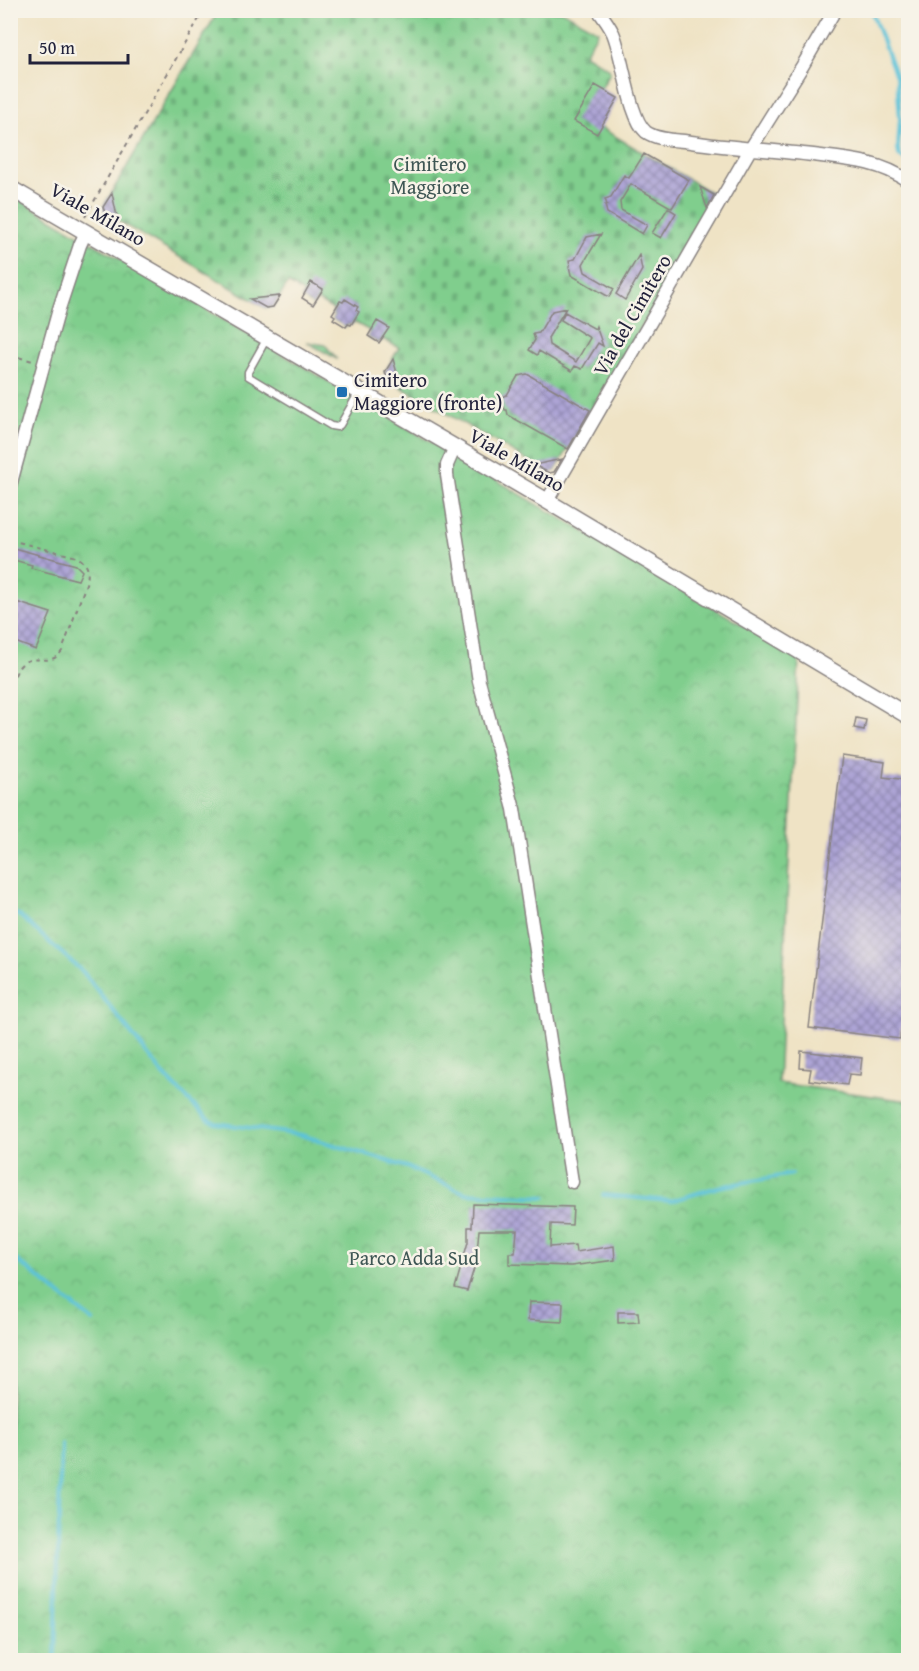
<svg xmlns="http://www.w3.org/2000/svg" width="919" height="1671" viewBox="0 0 919 1671" font-family="'Gentium Book Plus',serif">
<defs>
<pattern id="grass-dots" width="8" height="8" patternUnits="userSpaceOnUse" patternTransform="scale(1.5)"><rect width="8" height="8" fill="#80ce8d"/><path d="M2 2h.1M6 6h.1" fill="none" stroke="#6eb17b" stroke-width="1.8" stroke-linecap="round"/></pattern>
<pattern id="cemetery-stones" width="16" height="16" patternUnits="userSpaceOnUse" patternTransform="scale(1.5)"><rect width="16" height="16" fill="#80ce8d"/><path d="M2 7V4a2 2 0 0 1 4 0v3zM10 15v-3a2 2 0 0 1 4 0v3z" fill="#6eb17b"/></pattern>
<pattern id="park-crowns" width="20" height="18" patternUnits="userSpaceOnUse" patternTransform="scale(1.5)"><rect width="20" height="18" fill="#80ce8d"/><path d="M2 6a3 3 0 1 1 6 0M12 15a3 3 0 1 1 6 0" fill="none" stroke="#6eb17b"/></pattern>
<pattern id="building-cross-hatch" width="8" height="8" patternUnits="userSpaceOnUse" patternTransform="scale(1.5)"><rect width="8" height="8" fill="#ada4d5"/><path d="M0 0l8 8M0 8l8-8" fill="none" stroke="#8c85ae"/></pattern>
</defs>
<rect width="100%" height="100%" fill="#f7f3e8"/>
<filter id="ink" filterUnits="userSpaceOnUse"><feTurbulence type="fractalNoise" baseFrequency=".0167" numOctaves="2"/><feDisplacementMap in="SourceGraphic" scale="12" xChannelSelector="R" yChannelSelector="G"/><feConvolveMatrix kernelMatrix="1 2 1 2 8 2 1 2 1" color-interpolation-filters="sRGB"/></filter>
<filter id="wash" filterUnits="userSpaceOnUse"><feTurbulence type="fractalNoise" baseFrequency=".008" numOctaves="4" result="noise"/><feDisplacementMap in="SourceGraphic" scale="24" xChannelSelector="R" yChannelSelector="G"/><feGaussianBlur stdDeviation="1.35" result="paint"/><feColorMatrix in="noise" values="0 0 0 0 0 0 0 0 0 0 0 0 0 0 0 0 0 1.4 0 .05"/><feComposite in="paint" operator="in"/></filter>
<g filter="url(#wash)">
<rect width="100%" height="100%" fill="#efe3c5"/>
<path fill="url(#grass-dots)" stroke="#517864" stroke-width="1.5" d="M307,342L325,345L337,359Z"/>
<path fill="url(#cemetery-stones)" stroke="#517864" stroke-width="1.5" d="M219,10L562,11L598,31L585,54L609,69L610,73L584,118L715,195L716,202L555,471L549,473L387,379L385,372L399,348L383,339L379,343L368,336L370,331L354,322L351,325L348,324L346,327L333,319L335,316L332,314L334,310L317,300L313,305L302,298L304,293L288,283L273,307L266,308L105,213L103,207Z"/>
<path fill="url(#park-crowns)" stroke="#517864" stroke-width="1.5" d="M11,195L799,658L778,1083L908,1101V1660H11Z"/>
<g fill="none" stroke-linecap="round" stroke-linejoin="round">
<path stroke="#5bc2d8" stroke-width="4" d="M871,10L897,79L900,118L898,148L899,155L908,163
M10,911L20,916L83,972L162,1073L207,1119L215,1123L301,1135L407,1167L465,1193L546,1197
M603,1195L671,1201L718,1187L792,1174
M10,1255L93,1321
M55,1660L61,1443"/>
</g>
<g id="blocks">
<path fill="url(#building-cross-hatch)" d="M595,85L618,98L597,134L574,121Z
M644,154L689,180L672,208L631,184L620,202L621,210L647,225L642,234L607,213L605,205H607L605,199L611,197L624,175L629,178Z
M700,187L714,195L707,208Z
M112,193L118,221L105,213L103,207Z
M668,208L676,213L661,238L652,233Z
M601,234L583,264L585,272L614,289L609,297L571,275L569,266H570L569,260L575,259L587,237Z
M639,255L642,270L625,300L616,294Z
M311,282L323,289L313,305L302,298Z
M280,296L273,307L266,308L250,299Z
M345,299L358,307L356,310L359,312L351,325L348,324L346,327L333,319L335,316L332,314L340,301L343,302Z
M566,308L548,338L549,345L576,362L590,338L561,320L565,312L595,329L596,326L603,346L598,343L582,369L575,366L572,371L539,351L537,355L529,350L535,340L533,334L539,333L552,311Z
M377,321L389,328L379,343L368,336Z
M393,359L401,387L387,379L385,372Z
M527,374L590,410L568,449L508,415L507,410H505L501,397L507,395L518,376Z
M562,459L554,472L549,473L534,465Z
M10,547L76,565L82,571L78,580L31,568L32,565L10,559Z
M10,600L51,613L36,650L10,640Z
M856,718L866,720L864,730L854,728Z
M842,756L885,762L883,777L909,780V970L900,1039L809,1028Z
M801,1051L862,1058L860,1075L849,1074L847,1085L809,1080L811,1069L800,1068Z
M473,1204L573,1207L572,1225L551,1224L550,1247L575,1245L576,1252L614,1246L615,1260L571,1266L509,1264V1253H515L517,1230H479L476,1262L467,1291L455,1288L468,1242V1227H472Z
M529,1302L563,1303L562,1322L528,1320Z
M618,1312H638L639,1322L618,1323Z"/>
</g>
</g>
<g filter="url(#ink)">
<use href="#blocks" fill-opacity="0" stroke="#888280" stroke-width="1.5"/>
<g fill="none" stroke-linecap="round" stroke-linejoin="round">
<g stroke="#888280" stroke-width="9">
<path id="service" d="M267,338L248,372V376L331,426L337,427L340,425L359,392"/>
</g>
<g stroke="#888280" stroke-width="15">
<path id="minor" d="M598,10C604,18 609,25 613,33C623,56 629,118 646,132C657,140 677,140 691,142C731,148 772,150 813,155C846,159 880,161 908,181
M455,447L447,465V475L479,681L514,809L572,1182
M10,486L59,309L80,245L86,232
M547,501L751,148L803,65L835,10"/>
</g>
<g stroke="#888280" stroke-width="18">
<path id="tertiary" d="M10,188L547,501L908,716"/>
</g>
<path stroke="#888280" stroke-width="2" stroke-dasharray="4.5 4.5" stroke-linecap="butt" d="M85,217L204,10
M10,355L33,361
M10,540L77,557C88,564 89,569 87,581L62,651C50,669 33,651 20,666C15,672 13,682 10,689"/>
<use href="#service" stroke="#fff" stroke-width="6"/>
<use href="#minor" stroke="#fff" stroke-width="12"/>
<use href="#tertiary" stroke="#fff" stroke-width="15"/>
</g>
</g>
<rect fill="#1f6fb2" stroke="#f7f3e8" stroke-width="2" x="336" y="386" width="12" height="12" rx="3"/>
<g text-anchor="middle" stroke-width="5" stroke-linejoin="round" paint-order="stroke">
<g font-size="20" fill="#3e5654" stroke="#f7f3e8">
<text x="430" y="171">Cimitero<tspan x="430" dy="23">Maggiore</tspan></text>
<text x="414" y="1265">Parco Adda Sud</text>
</g>
<g font-size="20" fill="#22223b" stroke="#f7f3e8">
<text transform="translate(98 214) rotate(30)" y="7">Viale Milano</text>
<text transform="translate(632 315) rotate(-60)" y="7">Via del Cimitero</text>
<text transform="translate(517 460) rotate(30)" y="7">Viale Milano</text>
</g>
<g font-size="20" fill="#22223b" stroke="#f7f3e8" text-anchor="start">
<text x="354" y="387">Cimitero<tspan x="354" dy="23">Maggiore (fronte)</tspan></text>
</g>
</g>
<rect width="919" height="1671" fill="none" stroke="#f7f3e8" stroke-width="36"/>
<path d="M30 54v9h98v-9" fill="none" stroke="#22223b" stroke-width="3"/>
<text x="39" y="54" font-size="18" fill="#22223b" stroke="#f7f3e8" stroke-width="4.5" paint-order="stroke">50 m</text>
</svg>
